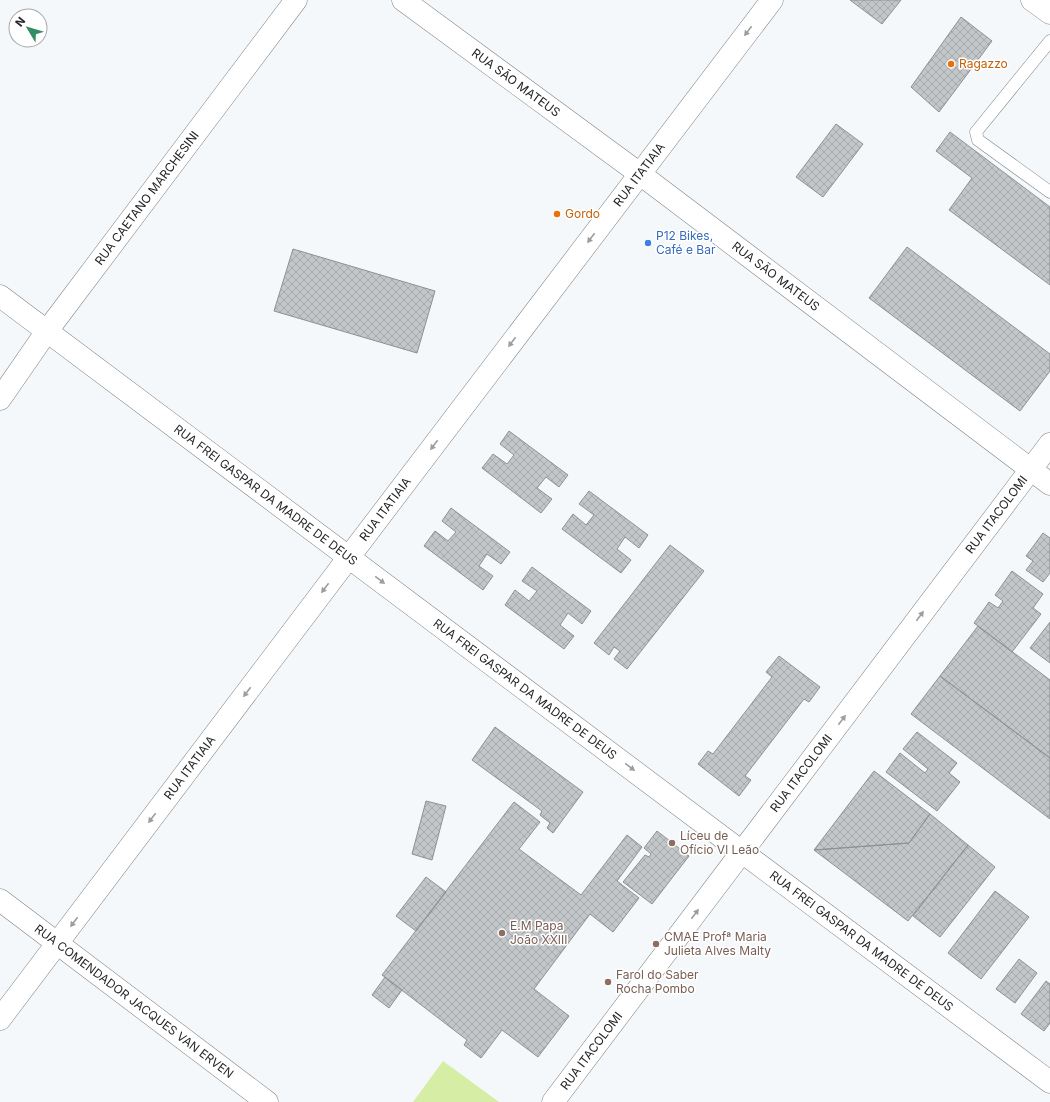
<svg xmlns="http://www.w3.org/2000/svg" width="1050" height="1102" viewBox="0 0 1050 1102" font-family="Inter,sans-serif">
<defs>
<pattern id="building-cross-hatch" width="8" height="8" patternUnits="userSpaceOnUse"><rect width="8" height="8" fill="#c3c6c8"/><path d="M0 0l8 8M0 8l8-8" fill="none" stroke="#a7aaac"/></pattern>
</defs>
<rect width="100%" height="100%" fill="#f5f8fa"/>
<path fill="#d6eda6" d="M443,1061L499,1102H413Z"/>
<path fill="url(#building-cross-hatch)" stroke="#8e9193" d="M850,0H901L882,24Z
M961,17L992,41L939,112L911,87Z
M836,124L863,144L823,197L796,177Z
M950,132L1050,207V285L949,210L972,178L936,151Z
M907,247L1050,354V371L1020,411L869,298Z
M293,249L435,291L417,353L274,311Z
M509,431L568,475L559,487L546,477L537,488L552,499L541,513L482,468L493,454L507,464L514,455L500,444Z
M589,491L648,535L639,548L625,537L617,549L631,560L621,573L562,529L573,514L586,525L594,515L579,504Z
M451,508L510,552L501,564L487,554L479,566L493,576L483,590L424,546L435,531L448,541L456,532L442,521Z
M1043,533L1050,538V573L1043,582L1026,570L1033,561L1026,556Z
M670,545L704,571L627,669L614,659L620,651L614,647L609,655L594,643Z
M532,567L591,611L582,624L568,613L560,625L574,636L564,649L505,605L515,590L529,601L537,591L522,581Z
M1012,571L1043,594L1033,608L1041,614L1012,652L974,623L989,602L998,608L1003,601L995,595Z
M1050,622V663L1030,648Z
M978,626L1050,680V758L940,676Z
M779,656L820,687L809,702L804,699L745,776L751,780L739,796L698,764L708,751L713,754L772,677L766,672Z
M940,676L1050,758V819L911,714Z
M495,727L583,792L553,833L547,828L550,823L540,815L542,811L472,760Z
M917,732L957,763L949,773L960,782L937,811L886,772L900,753L925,773L928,769L903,749Z
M874,771L930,814L909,843L814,850Z
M426,801L446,806L432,860L412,854Z
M514,802L540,822L519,849L581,895L627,835L642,847L617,881L639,898L613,932L590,914L534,989L569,1016L538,1057L502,1030L481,1058L464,1045L467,1040L382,975Z
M930,814L968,845L908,921L814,850L909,843Z
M657,831L689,856L652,904L623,882L645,855L649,857L651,854L644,848Z
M968,845L995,867L940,937L913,916Z
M426,877L446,892L416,931L396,916Z
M995,891L1029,917L981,979L948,953Z
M1019,959L1037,973L1015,1003L996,989Z
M385,977L402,990L389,1008L372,995Z
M1046,981L1050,984V1023L1044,1031L1021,1014Z"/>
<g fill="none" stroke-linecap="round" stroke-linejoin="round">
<g stroke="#7f8284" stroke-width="13">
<path id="service" d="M1050,41L976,132L978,140L1050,192"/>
</g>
<g stroke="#7f8284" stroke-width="23">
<g id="minor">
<path id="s1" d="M403,0L640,174L1050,484"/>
<path id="s2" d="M0,296L742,852"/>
<path id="s3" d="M0,399L47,331L296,0"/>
<path id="s4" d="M0,900L267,1102"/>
</g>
</g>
<g stroke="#7f8284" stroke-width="23">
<g id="tertiary">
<path id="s5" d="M742,852L1050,1082"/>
</g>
</g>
<g stroke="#7f8284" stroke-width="23">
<g id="secondary">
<path id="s6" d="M0,1019L349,557L772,0"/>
<path id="s7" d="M553,1102L1050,444"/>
</g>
</g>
<g stroke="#7f8284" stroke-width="23">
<path id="primary" d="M1032,0L1050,13"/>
</g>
<use href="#service" stroke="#fff" stroke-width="12"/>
<use href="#minor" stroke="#fff" stroke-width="22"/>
<use href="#tertiary" stroke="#fff" stroke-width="22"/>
<use href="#secondary" stroke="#fff" stroke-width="22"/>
<use href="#primary" stroke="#fff" stroke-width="22"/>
</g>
<defs><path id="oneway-solid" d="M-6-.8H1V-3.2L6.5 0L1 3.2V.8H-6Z"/></defs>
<g fill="#9c9d9d">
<use href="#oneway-solid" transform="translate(748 31) rotate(127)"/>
<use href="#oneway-solid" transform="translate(591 238) rotate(127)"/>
<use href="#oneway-solid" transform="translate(512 342) rotate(127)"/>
<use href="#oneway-solid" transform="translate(434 445) rotate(127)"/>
<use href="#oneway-solid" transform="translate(380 580) rotate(37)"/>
<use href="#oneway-solid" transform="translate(325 588) rotate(127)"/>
<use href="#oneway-solid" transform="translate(920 616) rotate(-53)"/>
<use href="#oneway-solid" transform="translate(247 692) rotate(127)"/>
<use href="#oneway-solid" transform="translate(842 720) rotate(-53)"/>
<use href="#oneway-solid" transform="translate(630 767) rotate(37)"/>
<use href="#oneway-solid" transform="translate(152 818) rotate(127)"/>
<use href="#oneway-solid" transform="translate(695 914) rotate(-53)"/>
<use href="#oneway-solid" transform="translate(74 922) rotate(127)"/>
</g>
<g fill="#e8710a" stroke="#fff" stroke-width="1.5">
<circle cx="951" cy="64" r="4"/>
<circle cx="557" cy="214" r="4"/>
</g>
<circle fill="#3f7fe0" stroke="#fff" stroke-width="1.5" cx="648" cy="243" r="4"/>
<g fill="#8d6e63" stroke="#fff" stroke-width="1.5">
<circle cx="672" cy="843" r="4"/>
<circle cx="502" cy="933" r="4"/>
<circle cx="656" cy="944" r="4"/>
<circle cx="608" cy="982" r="4"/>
</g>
<g text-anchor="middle" stroke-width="3" stroke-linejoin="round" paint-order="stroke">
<g font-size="12" fill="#c56008" stroke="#fff" text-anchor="start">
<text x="959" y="68">Ragazzo</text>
<text x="565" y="218">Gordo</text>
</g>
<g font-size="12" fill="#242526" stroke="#fff">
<text dy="4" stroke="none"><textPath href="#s1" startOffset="140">RUA SÃO MATEUS</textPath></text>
<text dy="4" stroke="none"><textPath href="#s6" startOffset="1059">RUA ITATIAIA</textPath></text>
<text dy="4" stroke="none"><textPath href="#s3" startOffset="249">RUA CAETANO MARCHESINI</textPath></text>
<text dy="4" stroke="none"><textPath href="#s1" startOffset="464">RUA SÃO MATEUS</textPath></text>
<text dy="4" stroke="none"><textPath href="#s2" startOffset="332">RUA FREI GASPAR DA MADRE DE DEUS</textPath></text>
<text dy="4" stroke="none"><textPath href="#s6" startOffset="639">RUA ITATIAIA</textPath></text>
<text dy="4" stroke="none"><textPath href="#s7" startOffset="736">RUA ITACOLOMI</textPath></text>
<text dy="4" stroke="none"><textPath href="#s2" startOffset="656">RUA FREI GASPAR DA MADRE DE DEUS</textPath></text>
<text dy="4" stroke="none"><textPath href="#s6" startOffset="315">RUA ITATIAIA</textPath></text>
<text dy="4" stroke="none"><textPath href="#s7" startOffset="412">RUA ITACOLOMI</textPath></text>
<text dy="4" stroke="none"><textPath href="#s5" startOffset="149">RUA FREI GASPAR DA MADRE DE DEUS</textPath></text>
<text dy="4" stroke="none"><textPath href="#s4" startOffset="168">RUA COMENDADOR JACQUES VAN ERVEN</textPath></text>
<text dy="4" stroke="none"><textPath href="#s7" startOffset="64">RUA ITACOLOMI</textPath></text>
</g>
<g font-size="12" fill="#366cbe" stroke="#fff" text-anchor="start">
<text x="656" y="240">P12 Bikes,<tspan x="656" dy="14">Café e Bar</tspan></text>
</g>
<g font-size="12" fill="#785e54" stroke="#fff" text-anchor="start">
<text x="680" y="840">Líceu de<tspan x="680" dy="14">Ofício Vl Leão</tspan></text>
<text x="510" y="930">E.M Papa<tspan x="510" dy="14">João XXIII</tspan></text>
<text x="664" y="941">CMAE Profª Maria<tspan x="664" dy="14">Julieta Alves Malty</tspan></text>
<text x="616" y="979">Farol do Saber<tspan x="616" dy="14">Rocha Pombo</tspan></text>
</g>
</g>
<g transform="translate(28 28) rotate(308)"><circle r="19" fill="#ffffff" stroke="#a7a8a8"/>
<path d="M0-3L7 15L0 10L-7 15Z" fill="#348e64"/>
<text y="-6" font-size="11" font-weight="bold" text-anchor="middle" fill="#242526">N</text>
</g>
</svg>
